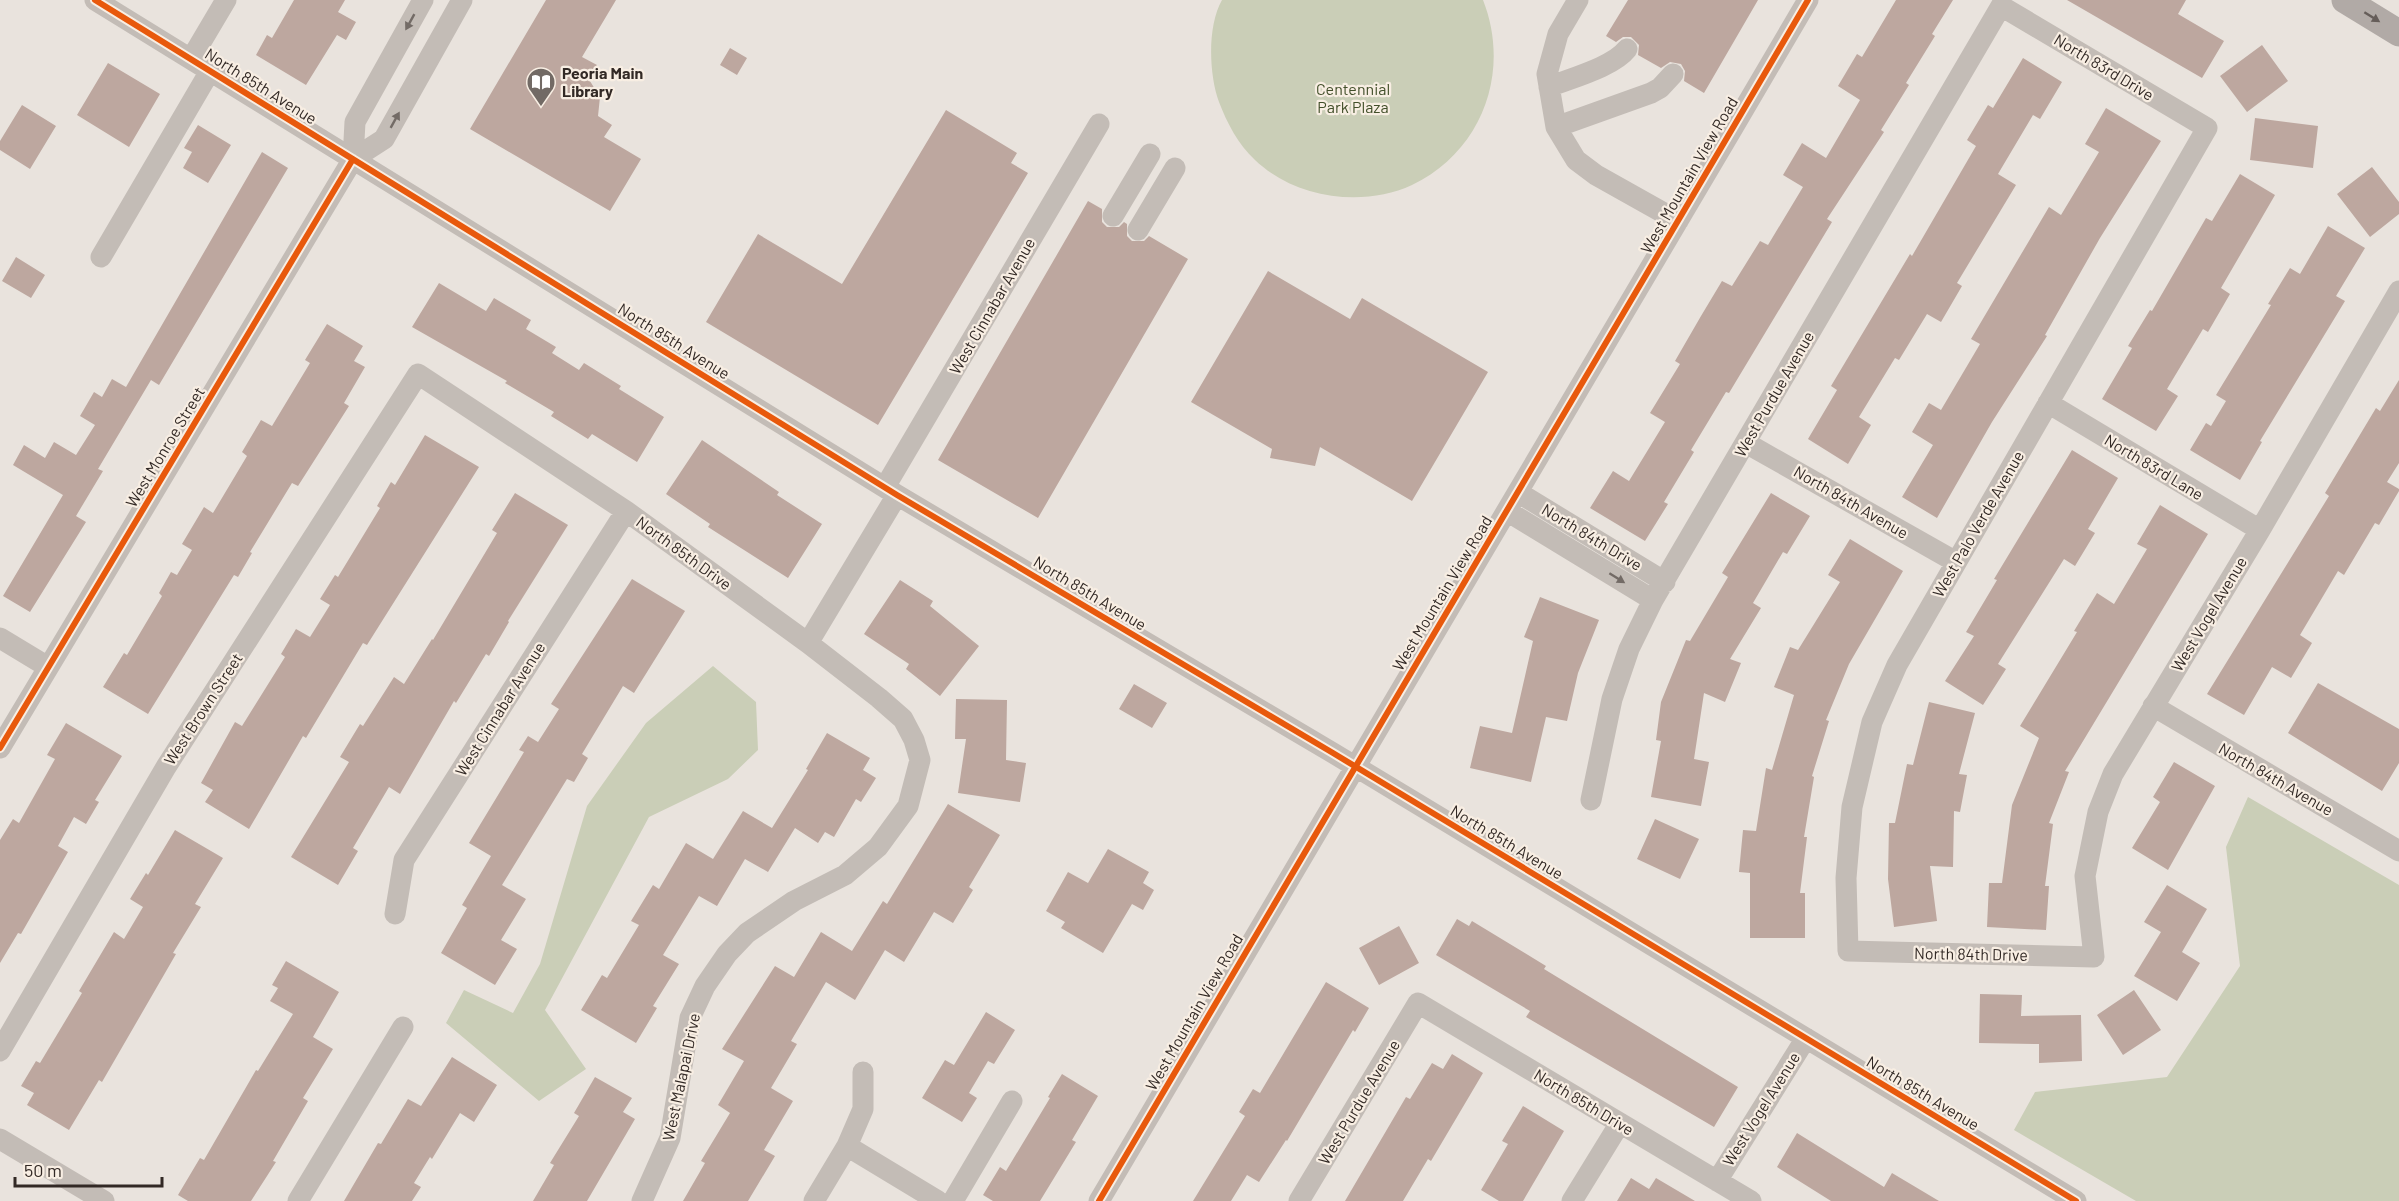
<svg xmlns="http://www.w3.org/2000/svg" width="2399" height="1201" viewBox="0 0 2399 1201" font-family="Barlow,sans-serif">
<rect width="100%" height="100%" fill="#e9e3dd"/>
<path fill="#caceb7" d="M1222,0H1483C1511,71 1483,151 1412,185C1362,208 1295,198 1255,160C1238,144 1227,123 1219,102C1209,75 1207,26 1222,0Z
M713,666L756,702L758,750L728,779L649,817L545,1010L586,1069L539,1101L446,1023L464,990L513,1013L540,964L587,806L646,723Z
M2248,797L2399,885V1201H2136L2014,1130L2035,1092L2167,1077L2240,966L2226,847Z"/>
<path fill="#bda79f" d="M294,0H345L338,12L356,22L346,40L337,35L306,85L256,55L267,35L272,38Z
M546,0H616L582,57L597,65L588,78L600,97L598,116L612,125L604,137L641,159L610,211L470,129Z
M1628,0H1758L1704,93L1684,81L1685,71L1681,64L1670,62L1661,68L1638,55L1639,45L1631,37H1623L1616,42L1606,36Z
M1896,0H1953L1932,34L1935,36L1906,83L1909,85L1881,130L1884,132L1827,219L1832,222L1729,393L1726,392L1691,450L1694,452L1664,502L1668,504L1645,541L1590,508L1613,471L1629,481L1665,422L1650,413L1680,364L1675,361L1701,316L1722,281L1732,286L1760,241L1768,245L1803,187L1783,175L1802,143L1826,158L1860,100L1838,86L1857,54L1862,57Z
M2067,0H2186L2178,14L2224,41L2202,78Z
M2262,45L2288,81L2247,112L2220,76Z
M730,48L747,58L737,75L720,65Z
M2023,58L2062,82L2040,119L2033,115L1998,174L2016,185L1957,283L1962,286L1941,322L1927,314L1899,360L1895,358L1859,417L1871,425L1848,464L1808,439L1837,390L1831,386L1910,254L1912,256L1976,146L1967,140L1988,105L1993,108Z
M108,63L160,94L129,147L77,115Z
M22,105L56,126L30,169L0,150V141Z
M2106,108L2161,141L2100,238L2045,335L2047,336L1992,422L1937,518L1902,497L1933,445L1912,432L1929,403L1941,410L1980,344L1971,339L2049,207L2061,215L2099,152L2085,144Z
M946,110L1017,153L1011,163L1028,173L878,425L706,322L758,234L842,284Z
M2255,118L2318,126L2313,168L2250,160Z
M198,125L231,145L208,183L183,168L192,152L184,148Z
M262,152L288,168L159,385L151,380L98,469L103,471L76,516L86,522L30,612L3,596L63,495L13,465L24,445L45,458L54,442L76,455L95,425L80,416L94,392L102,397L112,379L126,387Z
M2372,167L2399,202V214L2370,237L2337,194Z
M2240,174L2275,195L2221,288L2230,294L2208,332L2203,329L2167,389L2178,396L2156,431L2102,399L2132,348L2128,346L2150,310L2152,311L2206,218L2212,221Z
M1088,201L1102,209V222L1107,227H1119L1124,222L1127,224V236L1132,241H1144L1149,236L1188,259L1038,518L938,460Z
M2328,226L2365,248L2336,296L2345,301L2260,441L2262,442L2240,480L2190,450L2206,423L2211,426L2226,401L2216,395L2271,305L2268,304L2290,268L2300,274Z
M16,257L45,275L31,298L2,281Z
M1268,271L1350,319L1362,298L1488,372L1412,501L1320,447L1315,466L1270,458L1272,449L1191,402Z
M439,283L486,311L494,298L531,320L526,329L556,347L552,353L579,370L584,363L621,386L619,389L664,417L637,462L592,434L588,439L551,416L554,412L505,383L507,381L412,327Z
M327,324L363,346L354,361L365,367L344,403L349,406L298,486L292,483L250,552L252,553L238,577L234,575L148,714L103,687L124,653L127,655L162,596L159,593L171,572L177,575L192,550L182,544L204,507L213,513L247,456L242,452L261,420L272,426L310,363L305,360Z
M2399,380V463L2387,482L2399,489V491L2379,525L2375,523L2344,575L2338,571L2300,635L2312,643L2291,678L2272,667L2244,715L2207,694L2329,496L2325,493L2376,408L2380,411Z
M425,435L479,467L367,645L363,643L306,738L303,736L249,829L205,802L213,790L201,783L235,722L242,726L285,657L281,654L296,629L310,637L330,605L320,599L335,575L338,577L380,508L377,506L391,482L395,485Z
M702,440L779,492L777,495L822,524L788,578L708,527L710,524L666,494Z
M2072,450L2118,478L2088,529L2095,533L2075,566L2064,559L1998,664L2006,669L1983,705L1945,681L1974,636L1966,632L1997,580L1994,579Z
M515,493L568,525L508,621L509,622L489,656L486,654L456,703L454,701L400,794L389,787L353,848L358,851L338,885L291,857L349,762L340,757L360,724L363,726L394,677L404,684L432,639L433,640L497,533L492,530Z
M1771,493L1810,516L1787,554L1783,552L1753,603L1761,608L1730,659L1741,663L1725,702L1704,693L1694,759L1709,762L1701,806L1651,797L1661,741L1656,740L1661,702L1686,640L1690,641L1728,577L1722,573Z
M2160,505L2208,534L2065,771L2069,772L2049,823L2053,824L2045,886H2049L2046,930L1987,927L1989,883H2002L2012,805L2039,738L2020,726L2077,632L2074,631L2097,593L2114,604L2147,549L2137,544Z
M1850,539L1903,571L1849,664L1826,720L1829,721L1812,776L1814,777L1804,837H1807L1800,893H1805V938H1750V873L1739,872L1743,830L1756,831L1766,768L1772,770L1794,695L1774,687L1790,647L1798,650L1840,582L1828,575Z
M632,579L685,611L634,693L623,686L582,754L588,758L574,782L567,779L502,885L526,899L501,940L517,949L495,985L441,953L467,908L462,905L491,856L469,843L524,752L519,750L528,736L538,742L559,709L551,704Z
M900,580L933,601L930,606L979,646L940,696L906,669L909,664L864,634Z
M1540,597L1599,620L1578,673L1567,721L1546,717L1531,782L1470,768L1480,726L1512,733L1533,641L1524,637Z
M2318,683L2399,729V763L2382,791L2288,733Z
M1134,684L1167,703L1152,728L1119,709Z
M956,699L1007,700L1006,760L1026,763L1020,802L958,793L966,739H955Z
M1929,702L1975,713L1959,774L1967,775L1960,812L1954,811L1953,867L1930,866L1937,921L1894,927L1888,879L1889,823H1895L1907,764L1913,765Z
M66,723L122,756L95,800L99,802L86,824L74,817L58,846L68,852L21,934L18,933L0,963V840L13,819L19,823L55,759L47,755Z
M827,733L870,758L863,770L876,778L861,802L856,799L834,837L825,832L818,843L795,828L768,872L745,859L717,906L699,896L663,955L679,964L653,1006L657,1008L636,1043L581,1010L602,975L607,978L639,925L631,921L653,885L659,889L686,843L713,859L743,811L772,828L808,770L806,769Z
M2174,762L2215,786L2168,870L2132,848L2160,802L2153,797Z
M948,804L1000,835L969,887L973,890L953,923L934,912L904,962L885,950L855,1000L826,982L791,1041L797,1044L771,1088L793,1101L764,1150L775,1156L748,1201H683L705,1163L701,1161L730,1113L718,1105L744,1061L722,1049L775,966L794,977L821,932L852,951L883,901L887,904Z
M1655,819L1699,839L1680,879L1637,859Z
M175,830L223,858L195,904L201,907L173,953L176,954L102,1082L99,1080L69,1130L27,1105L34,1093L21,1086L36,1061L40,1063L82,993L79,991L114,932L124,939L143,907L130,899L146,873L148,875Z
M1108,849L1149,872L1143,883L1154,890L1143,910L1132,904L1103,953L1061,928L1065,922L1046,911L1068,872L1088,883Z
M2167,885L2207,909L2182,952L2200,963L2177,1001L2134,976L2161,932L2144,922Z
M1457,919L1469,926L1472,921L1546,966L1544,969L1738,1087L1714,1127L1526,1017L1530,1011L1436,955Z
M1399,926L1419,963L1379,985L1359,948Z
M286,961L339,992L313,1037L333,1049L303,1098L308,1101L273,1161L276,1162L251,1201H188L178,1195L200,1158L204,1160L256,1070L258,1071L293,1014L270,1001L278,988L272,985Z
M1326,982L1369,1008L1355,1032L1353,1030L1287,1141L1286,1140L1259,1182L1247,1175L1231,1201H1193L1245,1116L1239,1112L1253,1089L1260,1093Z
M2134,990L2161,1030L2123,1055L2097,1015Z
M1980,994L2022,995L2021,1016L2081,1015L2082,1061L2039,1063V1044L1979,1043Z
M986,1012L1015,1030L994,1064L988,1061L969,1093L977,1098L962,1122L922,1098L945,1060L954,1065Z
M1452,1054L1483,1073L1431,1161L1428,1159L1403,1201H1345L1406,1097L1410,1099L1432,1063L1443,1069Z
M452,1057L497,1085L474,1122L460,1113L432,1159L430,1157L414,1183L421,1187L412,1201H344L378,1143L381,1144L408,1099L421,1106Z
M1062,1074L1098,1096L1072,1140L1076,1142L1040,1201H993L983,1195L1000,1167L1006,1171L1050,1098L1048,1097Z
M595,1077L632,1098L623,1112L635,1119L587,1201H533L554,1165L550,1163L579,1116L574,1113Z
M1523,1106L1564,1131L1523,1201H1499L1481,1190L1508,1144L1502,1141Z
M1797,1133L1884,1187L1892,1173L1939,1201H1831L1777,1167Z
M1631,1178L1649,1189L1656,1178L1695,1201H1617Z"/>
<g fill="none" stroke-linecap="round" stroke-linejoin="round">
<path stroke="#c3bcb6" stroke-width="21" d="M95,0L897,495L1333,753L2076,1201
M1578,0L1558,34L1547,74L1556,127L1576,160L1596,175L1678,221
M191,59L226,0
M1549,87C1571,78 1613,67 1627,49
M1556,127L1651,93L1660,88L1673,74
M353,159L384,139L462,0
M1113,216L1150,154
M1138,230L1175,168
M101,257L210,71
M2048,403L2260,530
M1746,443L1956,562
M885,487L1099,124
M1519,493L1665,582
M1507,511L1653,600
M0,638L48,667
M808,643L897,495
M2153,706L2399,851
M0,748L353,159L355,122L423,0
M1591,800L1612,699L1629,649L1653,600L2001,6L2207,128L1897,665L1872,722L1852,807L1846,878L1848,951L2094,957L2085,876L2098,812L2113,774L2260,530L2399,291
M395,914L404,860L626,511
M0,1051L166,767L418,374L626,511L808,643L879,698L903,719L914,740L920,760L908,806L878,847L845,875L794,901L747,933L727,954L705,986L690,1018L670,1138L642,1201
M0,1139L104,1201
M847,1146L938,1201
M1717,1181L1806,1038
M298,1201L403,1027
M814,1201L847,1146L863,1109V1072
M953,1201L1012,1101
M1099,1201C1333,799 1573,401 1808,0
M1299,1201L1418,1003L1751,1201
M1572,1201L1620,1123"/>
<path stroke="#b1aaa6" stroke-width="27" d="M2345,0L2399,33"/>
<g stroke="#f8eee3" stroke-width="10">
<path id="cycleway" d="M95,0L897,495L1333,753L2076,1201
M0,748L353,159
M1099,1201C1333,799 1573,401 1808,0"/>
</g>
<use href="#cycleway" stroke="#e8590c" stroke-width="6"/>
</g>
<defs><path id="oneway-solid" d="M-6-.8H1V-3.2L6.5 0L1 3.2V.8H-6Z" transform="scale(1.5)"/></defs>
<use fill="#655d59" href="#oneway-solid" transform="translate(2372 17) rotate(32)"/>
<g fill="#736b66">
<use href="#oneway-solid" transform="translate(410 22) rotate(119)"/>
<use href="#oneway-solid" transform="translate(395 120) rotate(-61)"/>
<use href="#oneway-solid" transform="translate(1617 578) rotate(32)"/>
</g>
<defs>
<g id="library-pin" transform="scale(1.5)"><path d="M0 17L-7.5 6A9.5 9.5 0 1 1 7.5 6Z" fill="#726a65" stroke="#f8eee3"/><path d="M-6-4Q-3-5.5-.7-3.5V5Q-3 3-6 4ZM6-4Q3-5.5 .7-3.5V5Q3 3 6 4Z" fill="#fff"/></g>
</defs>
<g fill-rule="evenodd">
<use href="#library-pin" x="541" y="82"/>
</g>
<g text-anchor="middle" stroke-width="4.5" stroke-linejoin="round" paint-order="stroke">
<g font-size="16" fill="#322925" stroke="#f8eee3">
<text transform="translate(2104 67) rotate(31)" y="6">North 83rd Drive</text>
<text transform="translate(261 86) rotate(32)" y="6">North 85th Avenue</text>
<text transform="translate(1689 175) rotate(-60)" y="6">West Mountain View Road</text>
<text transform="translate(992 306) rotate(-60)" y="6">West Cinnabar Avenue</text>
<text transform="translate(674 341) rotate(32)" y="6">North 85th Avenue</text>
<text transform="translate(1774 394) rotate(-60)" y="6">West Purdue Avenue</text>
<text transform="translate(165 447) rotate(-59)" y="6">West Monroe Street</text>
<text transform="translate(2154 467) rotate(31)" y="6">North 83rd Lane</text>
<text transform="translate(1851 502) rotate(30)" y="6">North 84th Avenue</text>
<text transform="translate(1978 524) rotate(-60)" y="6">West Palo Verde Avenue</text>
<text transform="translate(1592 537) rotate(31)" y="6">North 84th Drive</text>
<text transform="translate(684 553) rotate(36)" y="6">North 85th Drive</text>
<text transform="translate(1090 593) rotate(31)" y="6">North 85th Avenue</text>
<text transform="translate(1442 593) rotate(-59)" y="6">West Mountain View Road</text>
<text transform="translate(2209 614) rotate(-59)" y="6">West Vogel Avenue</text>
<text transform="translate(203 709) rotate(-57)" y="6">West Brown Street</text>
<text transform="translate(500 709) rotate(-58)" y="6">West Cinnabar Avenue</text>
<text transform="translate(2276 779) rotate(30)" y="6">North 84th Avenue</text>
<text transform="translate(1507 842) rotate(31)" y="6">North 85th Avenue</text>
<text transform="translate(1971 954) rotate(1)" y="6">North 84th Drive</text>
<text transform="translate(1194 1012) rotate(-60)" y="6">West Mountain View Road</text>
<text transform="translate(681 1077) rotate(-78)" y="6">West Malapai Drive</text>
<text transform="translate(1923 1093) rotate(31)" y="6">North 85th Avenue</text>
<text transform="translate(1359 1102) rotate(-59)" y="6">West Purdue Avenue</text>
<text transform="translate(1584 1102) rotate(31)" y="6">North 85th Drive</text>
<text transform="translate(1761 1109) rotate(-58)" y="6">West Vogel Avenue</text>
</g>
<g font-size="16" font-weight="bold" fill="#322925" stroke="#f8eee3" text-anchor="start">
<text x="562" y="79">Peoria Main<tspan x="562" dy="18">Library</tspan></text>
</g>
<g font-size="16" fill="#424f2a" stroke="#f8eee3">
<text x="1353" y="95">Centennial<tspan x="1353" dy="18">Park Plaza</tspan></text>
</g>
</g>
<path d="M15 1177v9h147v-9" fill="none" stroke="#322925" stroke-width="3"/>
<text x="24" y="1177" font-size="18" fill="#322925" stroke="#f8eee3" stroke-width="4.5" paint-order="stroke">50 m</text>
</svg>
